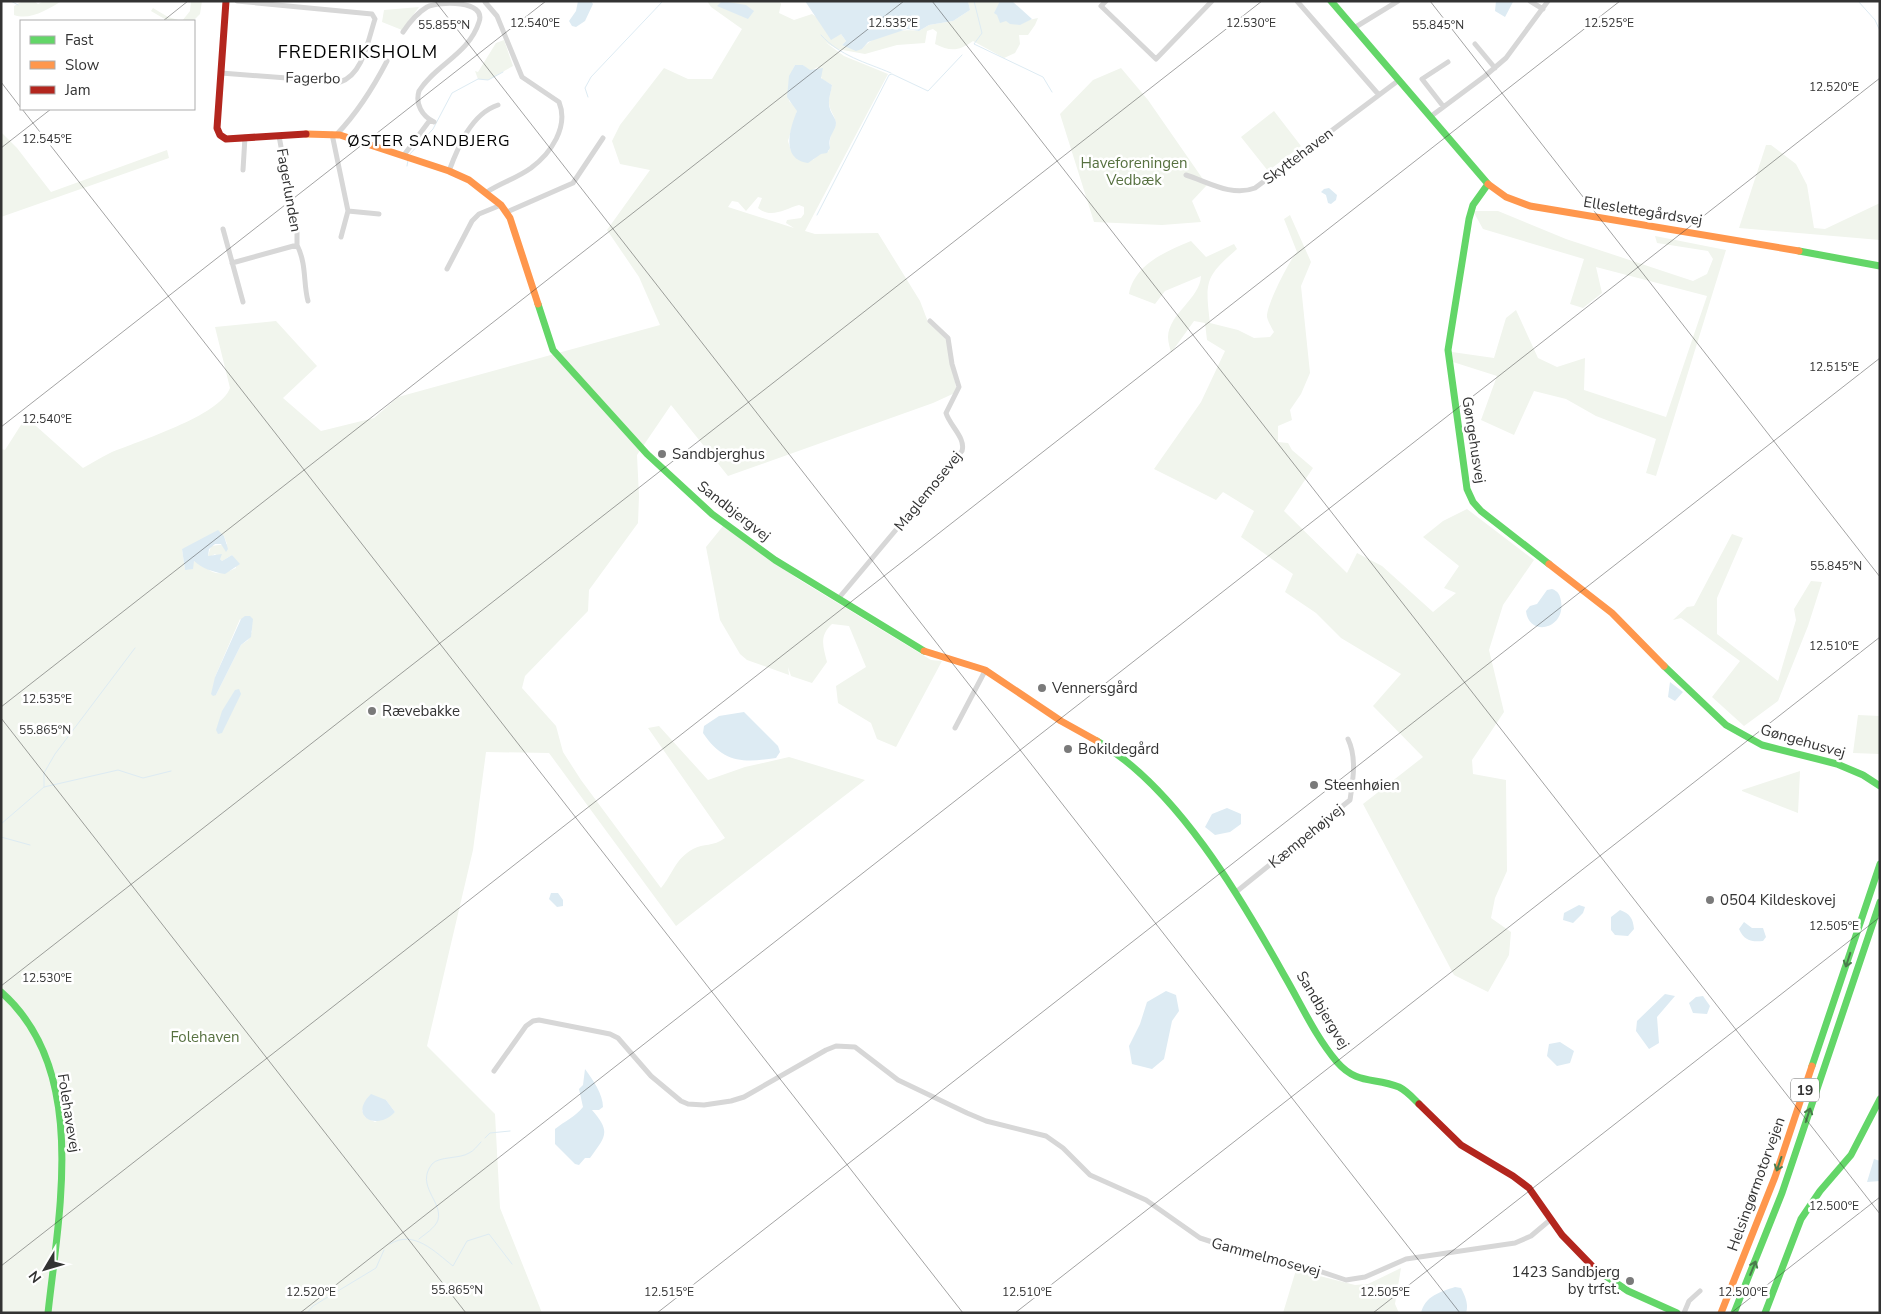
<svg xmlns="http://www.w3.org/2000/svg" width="1881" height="1314" viewBox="0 0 1881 1314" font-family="'Nunito Sans',sans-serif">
<rect width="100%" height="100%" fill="#fff"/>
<path fill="#f1f5ed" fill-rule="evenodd" d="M23,1H34L38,4L44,1H62C48,9 30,21 14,15V6Z
M191,1H202L200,14L193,21H168L151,11L153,8L168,17L182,21L190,11Z
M707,1H779L781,4L779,13L794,20L812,14L841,34L846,41L842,45L862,49C873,35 902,28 919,31L929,25L953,21L970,10L968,1H1000L997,15C1013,25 1022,21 1038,18L1035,25L1028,35H1019L1020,44L1015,53L1004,58L973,41C959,51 951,52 935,44L937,32L933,29L927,31L925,43L897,45L865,54L837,49L825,42L844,56L888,74L805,231L815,234L878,233L920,301L928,322L946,339L957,392L933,403L728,476L671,405L637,455L639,496L638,523L589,590L588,611L525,676L522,688L556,726L563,752L581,780L661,888C673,874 674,860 693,849C704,843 713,847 725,838L648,728L659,726L708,780L745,767L789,757L865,780L676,926L549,753L486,752L473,850L427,1046L495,1114L500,1208L542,1313H1V449L5,450L26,417L83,468C92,463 100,458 110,453C138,441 220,416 230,388L215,327L276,321L317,366L283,398L321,431L374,418L398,397L660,325L639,277L607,230L650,170L620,164L612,141L620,125L664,68L688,79H712L742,29L711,7ZM795,65H803L810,71L818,67L822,79L832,85C831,91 829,96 829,101C828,113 843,121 831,131L829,151L817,155L813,160L791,151L788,141L797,111V108L789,101C788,86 788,78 795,65ZM758,197L762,198L758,208C771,219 785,209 799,205L804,207V214L801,218L787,220L786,223L794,228L728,207L732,201L738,202L746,211ZM224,536L227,544L211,546L208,556L210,557L215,554L222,561L232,555L236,561V568C213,579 214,571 194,561L185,570L182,549ZM240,619L252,631L248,640L241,645L216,695L215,677ZM386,1100L395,1112L375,1122L365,1117L362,1110Z
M419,7L402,30L382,22L384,10Z
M504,40L513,66L488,80L478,79L475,71L478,72L496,43Z
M1121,68L1148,100L1207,185L1192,201L1201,222L1162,225L1094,222L1060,114L1093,80Z
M1274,111L1301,146L1268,171L1241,137Z
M1,132L17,148L51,192L167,150L169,158L1,217Z
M1766,145H1771L1796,164L1807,185L1814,228L1825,229L1880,203V240L1739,228Z
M1473,211H1498L1566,239L1693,281L1707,274L1713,259L1708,251L1657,243L1655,236L1726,250L1656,476L1646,473L1656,439L1596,416L1566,399L1534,391L1514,435L1481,420L1497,376L1453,362L1452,352L1494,358L1506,318L1516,310L1538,358L1557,367L1585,358L1584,390L1666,417L1707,296L1596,267L1602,293L1583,308L1570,304L1584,259L1483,229Z
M1290,215L1311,262L1301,286L1310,373L1301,394L1290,410L1292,420L1278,426V442L1288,443L1292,450L1313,468L1284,511L1347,573L1357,553L1382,566L1433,612L1456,593L1444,588L1459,566L1423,537L1443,521L1467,509L1534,560L1503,605L1489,650L1504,712L1472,760L1473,774L1506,780L1507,871L1495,898L1491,918L1511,932L1509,955L1488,992L1454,975L1363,804L1423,757L1373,706L1401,674L1341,638L1316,613L1285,592L1293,574L1241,537L1254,511L1223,492L1216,500L1154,469L1201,402L1225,351L1207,340L1205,323L1194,321L1171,353C1170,348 1168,342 1168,337C1169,313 1200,299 1201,276L1165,291L1155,304L1129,294C1134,265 1166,251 1191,241L1206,257L1234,244L1237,249C1205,277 1205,281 1210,323L1238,330L1254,338L1270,337L1274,332C1272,328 1268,322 1267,317C1266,306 1289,261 1297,252L1284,219Z
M723,526L798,579L931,660L942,661L896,747L877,739L871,723L838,703L836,686L866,667L849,626L832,624C819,636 823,646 827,662L812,683L791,676L788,667L789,675L747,660L740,654L720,620L706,547Z
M1732,534L1743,538L1717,598V634L1778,681L1796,620L1794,609L1811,581L1822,582L1808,626L1778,701L1744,726L1712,697L1740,661L1681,618L1673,620L1687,607L1694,606Z
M1858,715L1880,716V754L1853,753Z
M1800,771L1798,813L1742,791V790Z
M1401,1268L1395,1304L1399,1313H1283L1296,1270L1355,1285L1368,1284Z"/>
<path fill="#ddebf3" d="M578,1H591L593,4L585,21L576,27L572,26L569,21L576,11Z
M722,1L746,5L754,11L748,19L717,6Z
M805,1H968L970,10L953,21L929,25L919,31L907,29L868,42L862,49L856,51L842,45L846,41L841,34L831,40Z
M1000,1H1012L1032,19L1020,25L1010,24L1006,21L1000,23L997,15L994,13Z
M1496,1L1513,2L1505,17L1495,11Z
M795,65H803L810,70L823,68L821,78L832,85C831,93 827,101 830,109C831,114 836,118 836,123C836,131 827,136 830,148L827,153L821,154L808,163C780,159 790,128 797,111L787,97L789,76Z
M1329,188L1337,195L1336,200L1331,204L1328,203L1326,195L1321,192L1324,189Z
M218,530L224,536L228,549L226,552L221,544H215L209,549L208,556L222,554L220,559L222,561L232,555L240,564L225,574C212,572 202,568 194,561L193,569L185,570L182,549Z
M1552,589C1558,591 1560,595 1561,601C1566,629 1529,638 1526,611L1530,606L1537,604L1547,590Z
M245,616H250L253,619L251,637L241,645L216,695L213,696L211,694L215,677L241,619Z
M1670,682L1683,692L1675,701L1668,697Z
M239,689L241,694L222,733L218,734L216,730L222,711L235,690Z
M744,712L778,746L780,752L776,758C743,763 723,763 703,733L704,726L719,716Z
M1227,808L1241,814V824L1230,832L1215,835L1205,827L1212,814Z
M551,893H558L563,900V906L557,907L549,899Z
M1579,905L1585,907L1583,913L1573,923L1563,920L1564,913Z
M1620,910C1630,914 1633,918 1634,929L1628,936L1615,935L1611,930V917Z
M1744,922L1752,928H1763L1766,937L1763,941C1752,942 1744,941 1739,929Z
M1166,991L1176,995L1179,1011L1172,1021L1164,1059L1152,1069L1132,1064L1129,1046L1140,1024L1147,1002Z
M1665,994L1675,996L1657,1017L1659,1043L1649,1049L1636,1031L1637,1021Z
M1703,996L1710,1006L1707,1014L1693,1013L1689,1003L1696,997Z
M1560,1042L1574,1051L1570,1063L1557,1066L1547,1056L1549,1044Z
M585,1069C593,1080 603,1094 603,1107L599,1110H592C611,1132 606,1136 590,1158H585L579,1165L575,1164L555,1144V1129C565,1121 575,1117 583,1107L579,1089L583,1085Z
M371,1094L386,1100L395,1112C376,1132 348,1116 371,1094Z
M1874,1159L1880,1161V1181L1867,1182Z
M1455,1287L1461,1288C1465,1296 1469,1304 1466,1313H1421C1425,1296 1440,1292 1455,1287Z"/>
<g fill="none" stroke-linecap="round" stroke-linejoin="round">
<path stroke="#ddebf3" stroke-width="1" d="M11,1L18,5
M974,1L982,33L974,44L1043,77L1052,92
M1858,1L1875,20L1880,31
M821,35C840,56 865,62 891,73
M588,97L585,88L591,77L663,1
M410,154L433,129L452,93L478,79L488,80L503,72
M407,166L408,160
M817,215L889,75L892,74L928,91L962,55
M44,787V773L55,754L135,648
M1,824L44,787L118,770L143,778L171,771
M1,837L30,845
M485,1138L490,1133L510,1131
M419,1239C425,1234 435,1228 438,1220C443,1201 415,1186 432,1164C439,1156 460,1159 469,1153C474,1151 477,1146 481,1142
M390,1244C414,1229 435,1252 453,1266L467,1241L489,1234L512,1264
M307,1313L313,1306L376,1268L384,1250"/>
<path stroke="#d7d7d7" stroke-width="5" d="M1106,1L1101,6L1156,59L1212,1
M1297,1L1379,95
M1530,1L1543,9
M485,2L497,16L522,77L559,102C569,127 551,153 531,168C517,178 501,183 487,192
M1354,28L1398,1
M403,32C409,23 417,13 427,7C439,1 487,0 479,22C469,54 435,65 419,91C415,104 422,116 434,122
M1475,44L1495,68
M221,73L340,82C363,75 368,40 375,19L372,14L237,1
M1443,106L1422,79L1448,62
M1430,117L1485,76L1506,58L1548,1
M332,134L348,211L379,214
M337,134C358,112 373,88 387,61
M404,155L430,120
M243,170L245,137
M449,171C458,147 471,114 498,105
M1186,175C1208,182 1232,197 1255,188L1399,80
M507,212L573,183L603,138
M223,229L243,302
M341,237L348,211
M297,245C307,265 303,283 308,301
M232,263L297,245V233L279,136
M447,269L472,221L479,214L501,205
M838,599L962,451C966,438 950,426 946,413L959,387L952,364L948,338L930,321
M955,728L985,671
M1236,892L1350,800C1353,780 1357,758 1348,739
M494,1071L526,1026L533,1021L539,1020L610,1034L618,1038L651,1076L681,1101L688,1104L704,1105L731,1101L744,1097L826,1050L836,1046L855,1047L898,1080L967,1113L986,1121L1046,1136L1063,1148L1090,1175L1146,1200L1200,1238L1240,1251L1304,1266L1346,1280L1365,1277L1406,1259L1515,1243L1531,1236L1550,1220
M1684,1313L1689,1301L1700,1291"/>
<path stroke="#63d668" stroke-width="7" d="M1331,1L1488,184L1473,205L1469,219L1448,350L1467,489L1473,502L1481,511L1549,564
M1799,251L1880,266
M538,304L553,350L647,454L712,514L775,560L924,651
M1664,666L1726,725L1762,745L1837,764L1863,775L1880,786
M1097,741C1176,787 1240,896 1284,975C1301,1004 1315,1036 1337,1062C1357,1085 1374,1077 1399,1087C1407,1091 1413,1098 1419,1104
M1,992C89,1069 59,1211 48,1313
M1812,1066L1880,864
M1594,1268L1628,1291L1677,1313
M1734,1313L1782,1193L1880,902
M1765,1313L1801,1219L1820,1191L1851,1155L1880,1099"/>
<path stroke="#ff974d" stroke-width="7" d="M306,134L340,135L449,171L469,180L501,205L510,218L538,304
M1488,184L1506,197L1530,206L1799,251
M1549,564L1612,613L1664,666
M924,651L985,670L1061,721L1097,741
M1721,1313L1775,1177L1812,1066"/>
<path stroke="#b3261e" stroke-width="7" d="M226,1L217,128L220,135L226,139L306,134
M1419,1104L1461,1145L1513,1176L1529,1188L1562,1235L1594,1268"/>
</g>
<defs><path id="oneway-shaft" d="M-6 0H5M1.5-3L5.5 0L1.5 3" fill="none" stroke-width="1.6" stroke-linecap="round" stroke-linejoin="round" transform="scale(1.25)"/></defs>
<g stroke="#497c4b">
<use href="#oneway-shaft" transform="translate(1848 960) rotate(108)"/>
<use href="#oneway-shaft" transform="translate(1808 1115) rotate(-72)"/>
<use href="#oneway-shaft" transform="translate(1779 1164) rotate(109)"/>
<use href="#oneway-shaft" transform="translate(1753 1268) rotate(-68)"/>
</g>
<path fill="none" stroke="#333" stroke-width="1" stroke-opacity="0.45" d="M435,1L1460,1313M932,1L1880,1214M1430,1L1880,577M163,21L188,1M1,82L21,108M22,109L963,1313M1,148L51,109M1,427L546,1M1,707L904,1M1,718L466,1313M1,986L1262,1M1,1266L1620,1M300,1313L1880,78M657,1313L1880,358M1015,1313L1880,637M1373,1313L1880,917M1731,1313L1880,1197"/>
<g fill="#7a7a7a" stroke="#fff" stroke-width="2">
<circle cx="662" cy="454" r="5"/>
<circle cx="1042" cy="688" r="5"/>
<circle cx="372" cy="711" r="5"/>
<circle cx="1068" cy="749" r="5"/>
<circle cx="1314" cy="785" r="5"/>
<circle cx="1710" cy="900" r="5"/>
<circle cx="1630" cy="1281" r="5"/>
</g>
<g text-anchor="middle" stroke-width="5" stroke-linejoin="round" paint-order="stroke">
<rect fill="#fff" stroke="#707070" stroke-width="1" x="1791" y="1078.5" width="28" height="23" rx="4"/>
<g font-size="14" font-weight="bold" fill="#333">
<text x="1805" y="1095">19</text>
</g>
<g font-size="15" fill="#333" stroke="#fff">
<text transform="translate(313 78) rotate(1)" y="5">Fagerbo</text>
<text transform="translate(1298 156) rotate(-37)" y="5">Skyttehaven</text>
<text transform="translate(289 190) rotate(80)" y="5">Fagerlunden</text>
<text transform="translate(1643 211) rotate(9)" y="5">Elleslettegårdsvej</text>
<text transform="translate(1474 440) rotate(81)" y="5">Gøngehusvej</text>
<text transform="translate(928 491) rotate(-51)" y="5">Maglemosevej</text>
<text transform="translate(734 511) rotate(38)" y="5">Sandbjergvej</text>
<text transform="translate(1803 741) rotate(16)" y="5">Gøngehusvej</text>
<text transform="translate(1306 836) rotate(-39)" y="5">Kæmpehøjvej</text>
<text transform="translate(1323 1010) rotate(59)" y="5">Sandbjergvej</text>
<text transform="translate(69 1113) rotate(81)" y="5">Folehavevej</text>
<text transform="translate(1756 1184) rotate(-70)" y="5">Helsingørmotorvejen</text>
<text transform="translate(1266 1257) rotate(15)" y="5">Gammelmosevej</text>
</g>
<g font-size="15" fill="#56703f" stroke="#fff">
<text x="1134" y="168">Haveforeningen<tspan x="1134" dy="17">Vedbæk</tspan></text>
<text x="205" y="1042">Folehaven</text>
</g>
<g font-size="15" fill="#333" stroke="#fff" text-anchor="start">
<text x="672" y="459">Sandbjerghus</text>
<text x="1052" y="693">Vennersgård</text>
<text x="382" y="716">Rævebakke</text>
<text x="1078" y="754">Bokildegård</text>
<text x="1324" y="790">Steenhøien</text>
<text x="1720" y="905">0504 Kildeskovej</text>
<text x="1620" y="1277" text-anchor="end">1423 Sandbjerg<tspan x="1620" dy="17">by trfst.</tspan></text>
</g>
<g font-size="16" letter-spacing="1" fill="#000" stroke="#fff">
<text x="429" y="146">ØSTER SANDBJERG</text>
</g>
<g font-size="18" letter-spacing="1" fill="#000" stroke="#fff">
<text x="358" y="58">FREDERIKSHOLM</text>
</g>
</g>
<g font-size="12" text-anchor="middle" fill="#333" stroke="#fff" stroke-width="5" stroke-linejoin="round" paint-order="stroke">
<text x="893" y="27">12.535°E</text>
<text x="1251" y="27">12.530°E</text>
<text x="1609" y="27">12.525°E</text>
<text x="535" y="27">12.540°E</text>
<text x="444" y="29">55.855°N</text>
<text x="1438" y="29">55.845°N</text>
<text x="1834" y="91">12.520°E</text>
<text x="47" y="143">12.545°E</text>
<text x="1834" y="371">12.515°E</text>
<text x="47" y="423">12.540°E</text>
<text x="1836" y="570">55.845°N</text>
<text x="1834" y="650">12.510°E</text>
<text x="47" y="703">12.535°E</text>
<text x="45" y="734">55.865°N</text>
<text x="1834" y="930">12.505°E</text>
<text x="47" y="982">12.530°E</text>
<text x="1834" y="1210">12.500°E</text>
<text x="457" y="1294">55.865°N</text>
<text x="311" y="1296">12.520°E</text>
<text x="669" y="1296">12.515°E</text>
<text x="1027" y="1296">12.510°E</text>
<text x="1385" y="1296">12.505°E</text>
<text x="1743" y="1296">12.500°E</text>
</g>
<rect width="1881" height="1314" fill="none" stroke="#333333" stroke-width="5"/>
<rect x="20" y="20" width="175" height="90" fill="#ffffff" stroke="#adadad"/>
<rect x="30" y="36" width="25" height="8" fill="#63d668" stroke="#adadad"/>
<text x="65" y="45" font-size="15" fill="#333333">Fast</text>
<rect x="30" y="61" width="25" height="8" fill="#ff974d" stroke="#adadad"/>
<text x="65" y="70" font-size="15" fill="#333333">Slow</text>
<rect x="30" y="86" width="25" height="8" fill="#b3261e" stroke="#adadad"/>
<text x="65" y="95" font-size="15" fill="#333333">Jam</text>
<g transform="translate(45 1269) rotate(232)" stroke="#ffffff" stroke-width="4" paint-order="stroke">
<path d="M0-4L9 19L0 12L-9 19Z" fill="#333333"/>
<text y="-8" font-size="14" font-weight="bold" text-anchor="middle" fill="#333333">N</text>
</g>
</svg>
